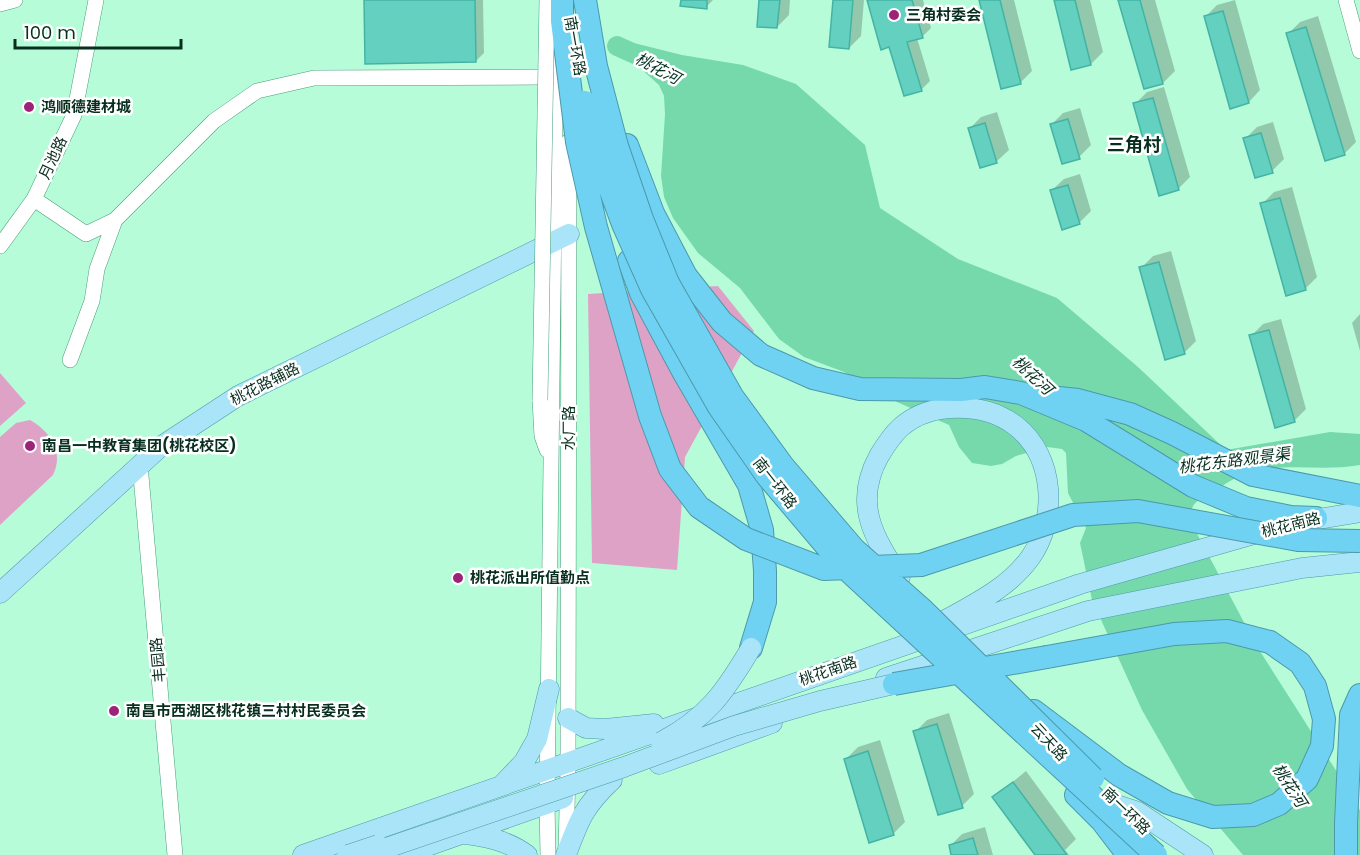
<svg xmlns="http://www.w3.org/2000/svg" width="1360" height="855" viewBox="0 0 1360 855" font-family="Poppins,'Noto Sans SC',sans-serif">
<rect width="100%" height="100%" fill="#b7fcd9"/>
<path fill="#dea2c6" d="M718,286L754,331L685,457L677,570L592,563L588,294Z
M0,373L26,403L0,426Z
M30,420C51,432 64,452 53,475L0,525V437L16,423Z"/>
<path fill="#76d9ac" d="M626,41L682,55L743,65L796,84L865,145L880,208L958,259L1057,298L1138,367L1226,450L1330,432L1360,434V465C1327,471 1292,464 1259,470C1242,472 1227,483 1213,492C1195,502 1188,503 1193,526L1256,645L1358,805L1360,811V855H1243L1187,789L1142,710L1092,600L1080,543L1086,528L1068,493L1066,453L1062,449L1047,447L1016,456L1002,464L991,466L972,463L959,447L949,425L897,402L844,372L804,357L779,339L740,288L698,253L673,218L664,197L661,176L665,114L664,96L659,85L622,52Z"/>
<path fill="#0003" d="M365,0H483L484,53L476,61Z
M688,0H713L706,7Z
M761,0H790L789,15L777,27Z
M834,0H864L861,36L849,48Z
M869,0H923L931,28L922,37L917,38L930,81L921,90L890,46Z
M980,0H1014L1032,71L1020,83Z
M1056,0H1090L1103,52L1091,64Z
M1120,0H1155L1175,71L1163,83L1145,88Z
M1235,0L1260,90L1249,102L1205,17L1217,5Z
M1318,16L1356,142L1344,154L1288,34L1300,22Z
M1164,87L1190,177L1178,189L1135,104L1147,92Z
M1080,108L1091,145L1079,157L1051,125L1063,113Z
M997,112L1009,150L997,161L981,166L969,129L981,117Z
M1273,122L1284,159L1272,171L1245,139L1257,127Z
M1080,174L1091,211L1079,223L1052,190L1064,179Z
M1292,187L1317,277L1305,289L1262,204L1274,192Z
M1171,251L1196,341L1184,353L1141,268L1153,256Z
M1360,314V351L1352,323Z
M1281,319L1306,409L1294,421L1251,336L1263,324Z
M949,713L974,794L962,806L915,732L927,720Z
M880,740L905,822L893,834L846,759L858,747Z
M1026,771L1076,839L1065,850L1069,855H1037L994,797Z
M985,827L993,855H953L950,846L962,834Z"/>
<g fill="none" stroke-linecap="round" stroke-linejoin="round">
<path stroke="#76d9ac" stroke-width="20" d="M617,46L648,60"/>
</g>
<path fill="#63d0c0" stroke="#43b4a4" stroke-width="1.5" d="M364,0H475L476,62L365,64Z
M681,0H707V9L680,6Z
M759,0H780L777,28L757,27Z
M833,0H853L849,49L829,47Z
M867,0H912L923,38L907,42L922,91L904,96L889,47L881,50Z
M979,0H1000L1021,84L1001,89Z
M1054,0H1075L1091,65L1071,70Z
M1118,0H1140L1163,84L1144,89Z
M1223,11L1249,103L1230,109L1204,16Z
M1306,27L1345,155L1325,161L1286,33Z
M1153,98L1179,190L1159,196L1133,103Z
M1068,119L1080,159L1062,164L1050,124Z
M985,123L997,163L980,168L968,128Z
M1261,133L1273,173L1255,178L1243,138Z
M1068,185L1080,224L1062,230L1050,190Z
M1280,198L1306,290L1286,296L1260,203Z
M1159,262L1185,354L1165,360L1139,267Z
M1269,330L1295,422L1275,428L1249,335Z
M937,724L963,808L938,815L913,731Z
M868,751L894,835L869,843L844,759Z
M1013,782L1067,855H1035L992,797Z
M973,838L978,855H951L949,845Z"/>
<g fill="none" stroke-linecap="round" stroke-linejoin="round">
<g stroke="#479f79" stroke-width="16">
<path id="minor" d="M1346,0L1360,51
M0,4L15,0
M34,199L86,234L115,220
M0,246L34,199L74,115L96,0
M70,360L92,301L97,269L115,220L214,121L257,91L314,78L545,77
M540,400L542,436L547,450
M140,465L175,855
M566,849L568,770L569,141
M548,855L547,803L556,42"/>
</g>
<g stroke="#4c99a9" stroke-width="21">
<path id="major" d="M1301,522L1360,512
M900,577C873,537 853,503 879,456C885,446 892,435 901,427C931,401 985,402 1016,426C1055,457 1058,519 1030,558C1007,590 968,607 935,626
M0,593L160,447L238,396L569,234
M886,678L1088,611L1302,568L1360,562
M568,718L586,728L605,729L654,724
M659,764L772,723
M503,784L524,762L537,739L549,689
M1105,801L1138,812L1203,855
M466,834C488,837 508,841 527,855
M303,855L1080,584L1258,533
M402,855L563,798
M566,855C579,820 584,806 612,780"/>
</g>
<g stroke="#4c99a9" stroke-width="24">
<path id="highway" d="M627,145L653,213L686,276L722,322L761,355L813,378L860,389L961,390L985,387L1021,393L1086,420L1193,486L1246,508L1291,517L1316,518
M629,261L641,293L684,373L749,485L762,530L765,571V602L751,648
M1049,397L1078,400L1130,414L1172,433L1253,475L1360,496
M1034,711L1119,775L1168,803L1213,817L1253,815L1279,804L1307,779L1322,746L1324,719L1315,686L1300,663L1270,642L1227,631L1174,634L1047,657
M1076,795L1102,821L1128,855
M1346,855V823L1351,715L1360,695"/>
</g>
<use href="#minor" stroke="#fff" stroke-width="15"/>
<use href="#major" stroke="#a9e4f8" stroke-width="20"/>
<use href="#highway" stroke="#70d2f3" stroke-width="22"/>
<g stroke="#479f79" stroke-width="16" stroke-linecap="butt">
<path id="minor-bridge" d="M540,400L547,0"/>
</g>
<g stroke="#4c99a9" stroke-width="21" stroke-linecap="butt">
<path id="major-bridge" d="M661,742C707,718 725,692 751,648
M348,855L378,845
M366,855L624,767L734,726L820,701L894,684"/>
</g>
<g stroke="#4c99a9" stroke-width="24" stroke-linecap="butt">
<path id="highway-bridge" d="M562,0V21L577,142L596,227L650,416L670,469L699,507L746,539L824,569L921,565L1073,515L1138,511L1298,540L1360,541
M585,0L596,66L617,146L642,219L668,283L732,396L783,466L854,549L923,610L1093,778
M585,102L597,154L623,224L652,289L719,407L767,476L844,567L1156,855
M894,684L1047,657"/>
</g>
<use href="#minor-bridge" stroke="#fff" stroke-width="15"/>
<use href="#major-bridge" stroke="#a9e4f8" stroke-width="20"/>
<use href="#highway-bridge" stroke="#70d2f3" stroke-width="22"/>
</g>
<g fill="#9d2279" stroke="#fff" stroke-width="2">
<circle cx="894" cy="15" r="6"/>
<circle cx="29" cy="107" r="6"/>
<circle cx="30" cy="446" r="6"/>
<circle cx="458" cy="578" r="6"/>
<circle cx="114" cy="711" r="6"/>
</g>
<g text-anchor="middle" stroke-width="5" stroke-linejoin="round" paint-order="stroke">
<g font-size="15" font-weight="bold" fill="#082e1f" stroke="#fff" text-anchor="start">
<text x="906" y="20">三角村委会</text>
<text x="41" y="112">鸿顺德建材城</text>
<text x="42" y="451">南昌一中教育集团(桃花校区)</text>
<text x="470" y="583">桃花派出所值勤点</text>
<text x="126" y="716">南昌市西湖区桃花镇三村村民委员会</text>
</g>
<g font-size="15" fill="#082e1f" stroke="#fff">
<text transform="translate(575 46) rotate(80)" y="5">南一环路</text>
<text transform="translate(53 158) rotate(-65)" y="5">月池路</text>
<text transform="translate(265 384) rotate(-27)" y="5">桃花路辅路</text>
<text transform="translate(569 428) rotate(-90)" y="5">水厂路</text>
<text transform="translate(775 483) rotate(52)" y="5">南一环路</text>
<text transform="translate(1291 525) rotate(-14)" y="5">桃花南路</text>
<text transform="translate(158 660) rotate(-95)" y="5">丰园路</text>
<text transform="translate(828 671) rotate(-19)" y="5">桃花南路</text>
<text transform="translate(1049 742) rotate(47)" y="5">云天路</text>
<text transform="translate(1126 811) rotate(44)" y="5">南一环路</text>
</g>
<g font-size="16" font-style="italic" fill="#043221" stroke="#fff">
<text transform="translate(658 68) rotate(28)" y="6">桃花河</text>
<text transform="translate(1033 375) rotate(43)" y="6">桃花河</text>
<text transform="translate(1234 460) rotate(-7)" y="6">桃花东路观景渠</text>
<text transform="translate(1290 785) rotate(57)" y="6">桃花河</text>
</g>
<g font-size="18" font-weight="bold" fill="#082e1f" stroke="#fff">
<text x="1134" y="151">三角村</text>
</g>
</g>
<path d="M15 39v9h166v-9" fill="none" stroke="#082e1f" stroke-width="3"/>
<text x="24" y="39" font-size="18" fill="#082e1f" stroke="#ffffff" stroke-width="4.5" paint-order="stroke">100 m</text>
</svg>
